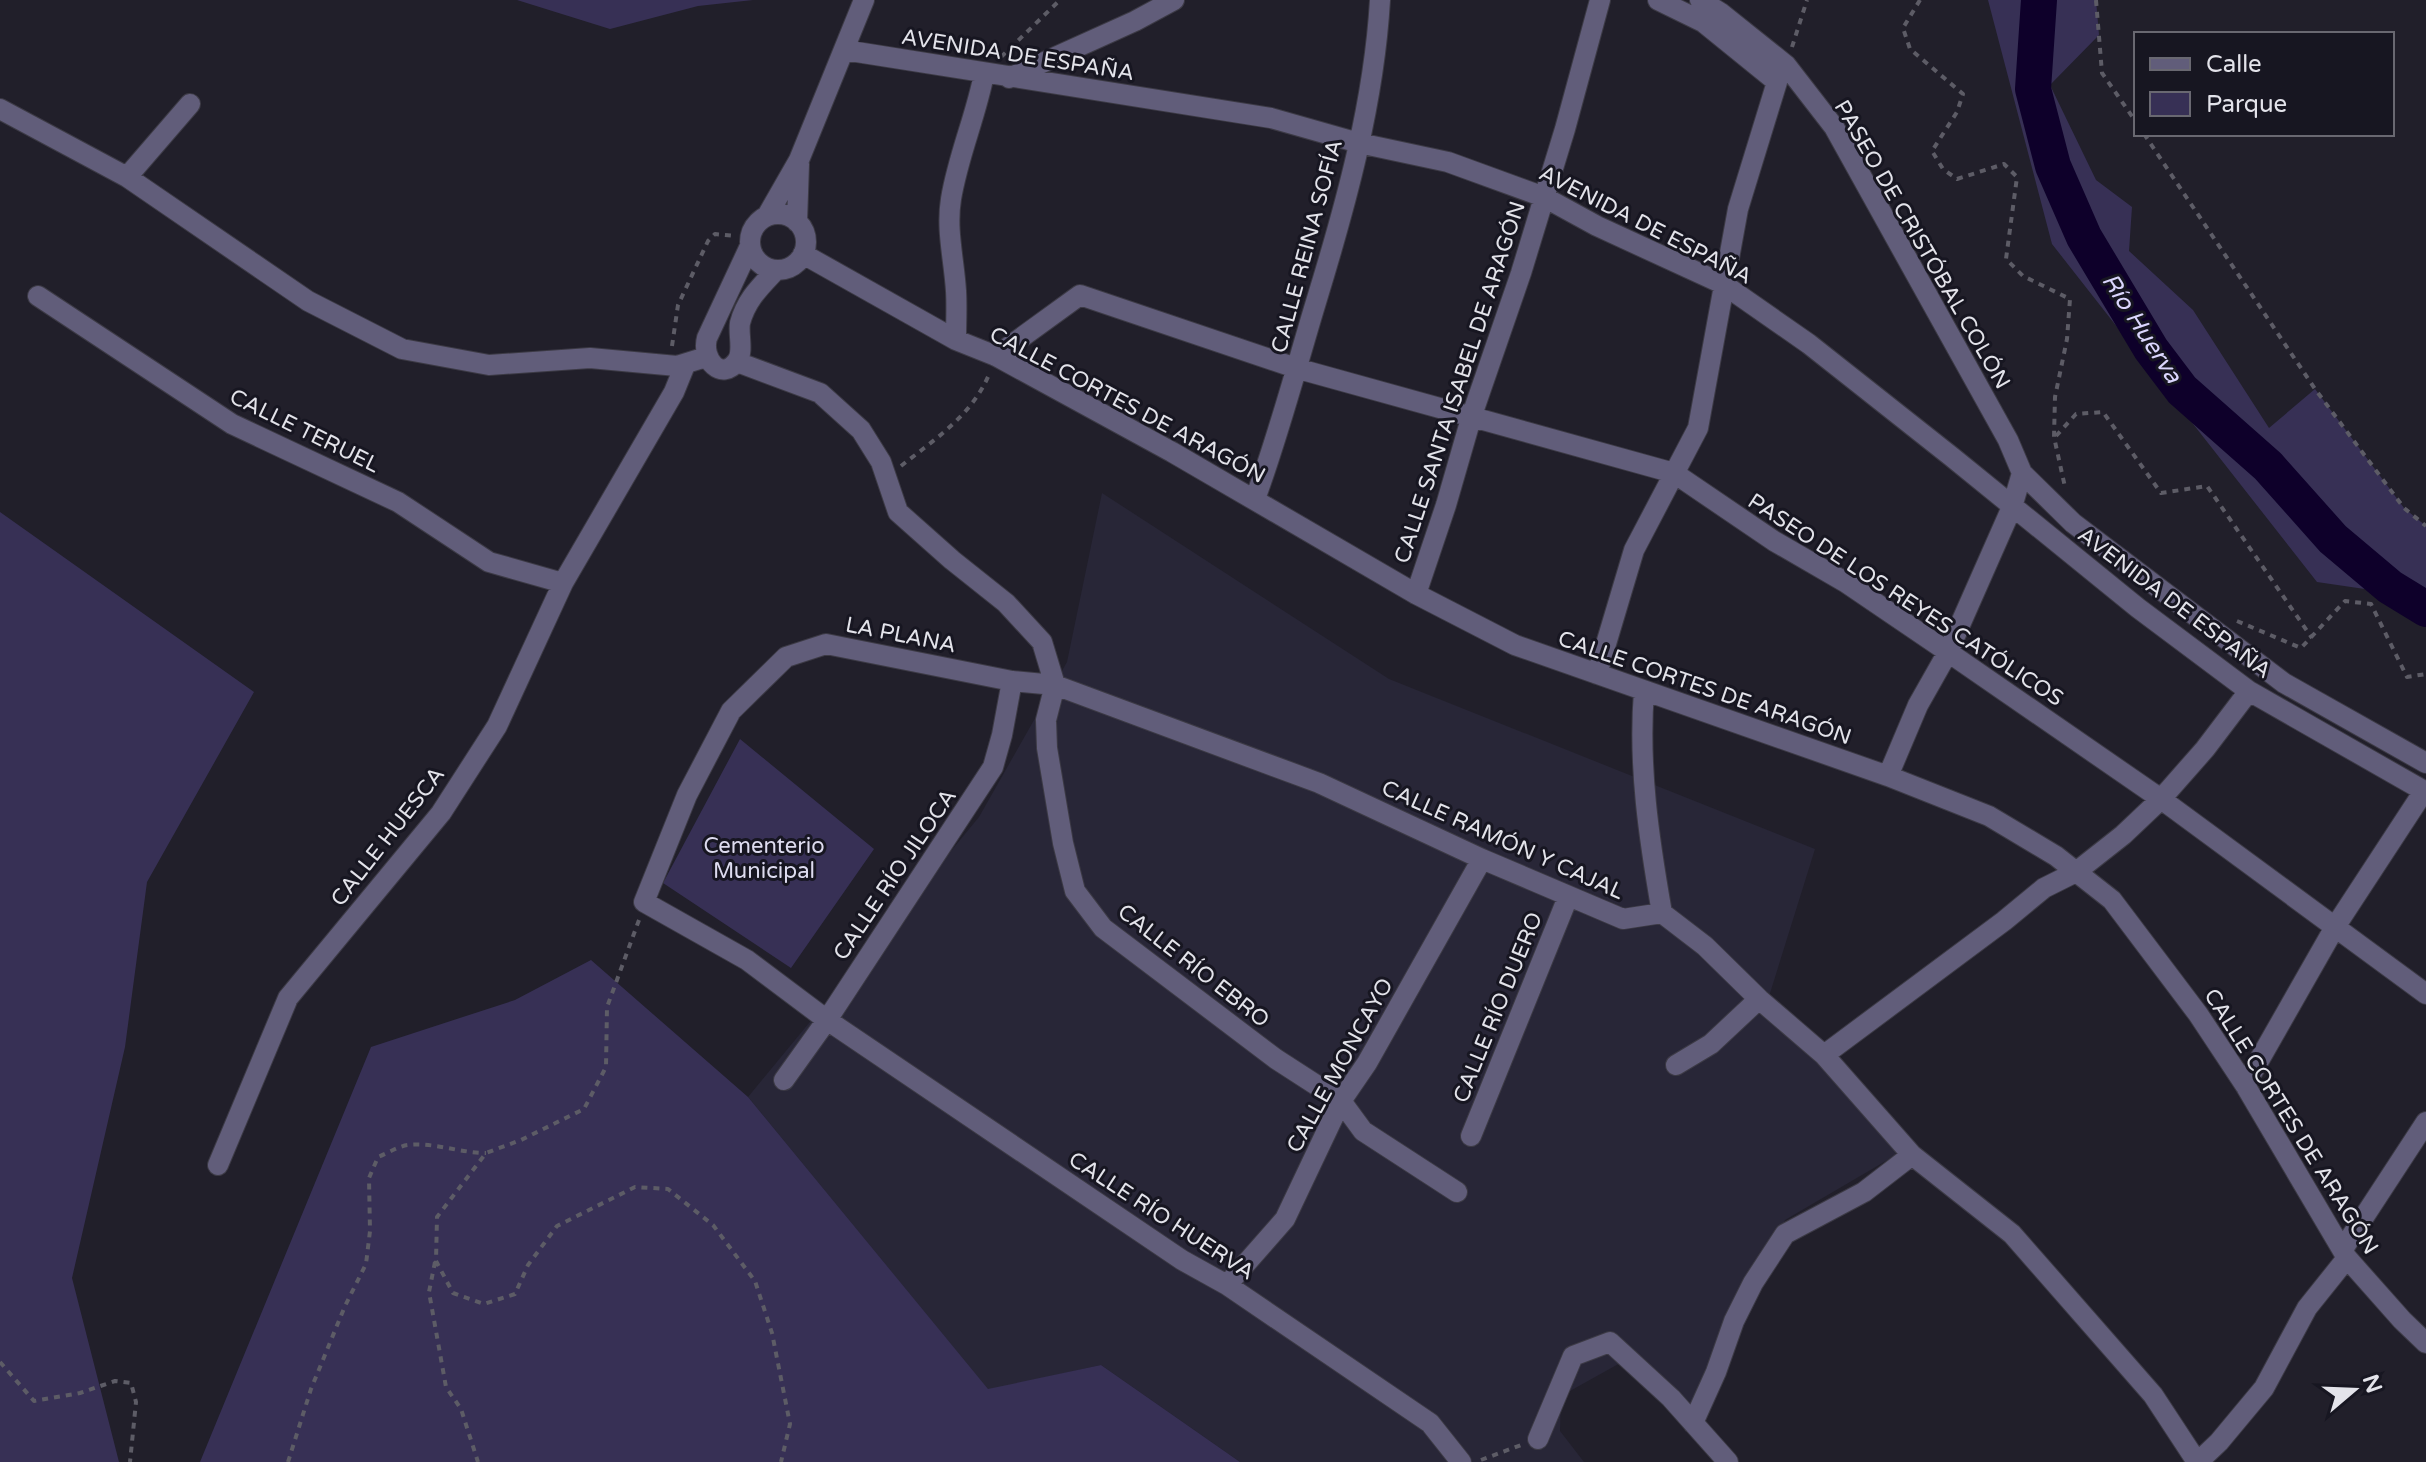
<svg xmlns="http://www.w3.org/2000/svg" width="2426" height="1462" viewBox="0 0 2426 1462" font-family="'Varela Round',sans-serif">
<rect width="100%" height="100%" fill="#211f2a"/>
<path fill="#282637" d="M1102,493L1389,679L1815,849L1766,1006L1908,1148L1785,1220L1702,1423L1622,1362L1561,1396L1560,1431L1584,1462H1240L1101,1365L988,1390L748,1097L979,817L1067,662Z"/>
<path fill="#373055" d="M517,0H753L698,6L610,29Z
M1988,0H2096L2099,35L2050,85L2096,180L2132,207L2129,251L2193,310L2269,428L2315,389L2404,508L2426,526V598L2317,582L2052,244Z
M0,512L254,692L147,882L125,1047L72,1278L119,1462H0Z
M740,739L874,849L791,968L663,883Z
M591,960L748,1097L988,1389L1101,1365L1240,1462H200L371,1047L515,1000Z"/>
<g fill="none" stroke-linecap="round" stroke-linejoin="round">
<path stroke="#0e002a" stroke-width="36" d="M2039,0L2033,89L2053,166L2084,237L2151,349L2182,390L2268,466L2333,539L2390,587L2426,609"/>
<g stroke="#3c3a45" stroke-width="22">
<path id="minor" d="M1700,0L1721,13L1786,65L1834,127L2008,440L2022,473L2012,507L1948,652L1918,705L1888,776
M844,50L1271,118L1359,143L1448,162L1544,197L1597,226L1723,284L1809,344L1952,457L2138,608L2249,691L2426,792
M1009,78L1135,21L1174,0
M0,109L127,177L308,301L402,349L489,365L590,358L677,366L706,357
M127,177L190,104
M750 242a28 28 0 1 1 56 0a28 28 0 1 1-56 0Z
M767,216L799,160L864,0
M797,222L799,164
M750,246L707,338C701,360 722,382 737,361C744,352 738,334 740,323C746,300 760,287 775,271
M803,254L956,340L996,356L1172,452L1416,594L1515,645L1888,776L1989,816L2056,856L2112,900L2198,1014L2245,1085L2347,1258L2402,1320L2426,1343
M38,296L232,424L398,502L489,562L563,583
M956,340C956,323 957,307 956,291C954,259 946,230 951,199C958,156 976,116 984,74
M996,356L1080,295L1299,369L1674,473L1774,541L1845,582L1948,652L2161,799L2426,994
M737,362L820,393L861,430L881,462L898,512L952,560L1006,603L1042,642L1055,685
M2022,473L2073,523L2284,683L2426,763
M1255,499C1279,434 1296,368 1316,302C1346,204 1374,103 1380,0
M1416,594L1446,505L1472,415L1521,273L1565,129L1600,0
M1597,674L1634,550L1698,428L1738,209L1777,82L1703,22L1658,0
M1055,685L1046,720L1047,748L1063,843L1075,891L1103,928L1276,1059L1341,1101L1363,1131L1457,1192
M1644,691C1638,766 1649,839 1662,913
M1824,1055L2004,921L2044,888L2076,872L2123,835L2161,799L2205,749L2249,691
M1676,1065L1711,1044L1759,999
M784,1080L827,1020L993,767L1002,735L1012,681
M2245,1085L2335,927L2424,791
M1471,1136L1568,897
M218,1165L288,998L441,813L497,726L563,583L674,392L685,365
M2343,1249L2426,1122
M1227,1285L1285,1219L1341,1101L1367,1063L1482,859
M1693,1423L1716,1372L1734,1321L1753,1283L1785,1234L1864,1192L1912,1155
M1538,1439L1573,1356L1610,1342L1671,1398L1728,1462
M1461,1462L1430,1423L1227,1285L1182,1260L827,1020L747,960L644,902L687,795L731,711L786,657L826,644L1012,681L1055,685L1319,783L1482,859L1623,919L1662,913L1705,946L1759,999L1824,1055L1912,1155L2012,1234L2153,1395L2197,1462
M2198,1462L2219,1442L2264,1388L2307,1308L2347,1258"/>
</g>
<path stroke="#5d5c66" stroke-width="4" stroke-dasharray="6 6" stroke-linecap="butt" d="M1920,0L1903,28L1910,49L1963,94L1957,112L1932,151L1943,169L1957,179L2004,164L2017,177L2006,259L2023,276L2070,299L2067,339L2055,397L2054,437L2065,487
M2096,0L2102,73L2136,122
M1792,47L1807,0
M1001,57L1060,0
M2144,134L2315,389L2404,508L2426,526
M672,346L678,305L708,241L715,234L735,236
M2056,436L2076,414L2103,412L2161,493L2207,486L2312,638
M901,466C935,439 973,415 990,372
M2237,621L2301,648L2345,601L2371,604L2407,677L2426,674
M639,920L607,1007L606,1067L584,1109L521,1140L486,1153L437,1217L436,1261L453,1293L484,1304L515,1294L528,1265L557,1226L635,1187L668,1189L713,1225L755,1281L772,1333L790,1424L781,1462
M435,1262L429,1292L446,1387L461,1409L478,1462
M0,1362L34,1401L80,1393L115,1381L131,1383L136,1402L130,1462
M1481,1460L1521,1445
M288,1462L311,1389L345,1306L366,1264L370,1231L369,1178L378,1157C388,1153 399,1146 408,1145C434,1142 460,1153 486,1153"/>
<use href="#minor" stroke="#615d7a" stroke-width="20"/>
</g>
<g text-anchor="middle" stroke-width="6" stroke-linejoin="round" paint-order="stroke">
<g font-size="22" fill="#e3e3ea" stroke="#171621">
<text transform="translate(1018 54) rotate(9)" y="8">AVENIDA DE ESPAÑA</text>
<text transform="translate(1646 224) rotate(27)" y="8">AVENIDA DE ESPAÑA</text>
<text transform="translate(1923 244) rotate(60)" y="8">PASEO DE CRISTÓBAL COLÓN</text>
<text transform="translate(1306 246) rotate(-75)" y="8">CALLE REINA SOFÍA</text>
<text transform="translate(1459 382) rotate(-72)" y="8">CALLE SANTA ISABEL DE ARAGÓN</text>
<text transform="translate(1128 404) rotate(28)" y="8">CALLE CORTES DE ARAGÓN</text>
<text transform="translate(305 430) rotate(26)" y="8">CALLE TERUEL</text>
<text transform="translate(1906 599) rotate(33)" y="8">PASEO DE LOS REYES CATÓLICOS</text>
<text transform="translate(2175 602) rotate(37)" y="8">AVENIDA DE ESPAÑA</text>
<text transform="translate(901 634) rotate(11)" y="8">LA PLANA</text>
<text transform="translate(1705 687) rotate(19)" y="8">CALLE CORTES DE ARAGÓN</text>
<text transform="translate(387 836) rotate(-52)" y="8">CALLE HUESCA</text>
<text transform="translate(1503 839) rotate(24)" y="8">CALLE RAMÓN Y CAJAL</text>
<text transform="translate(894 874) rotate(-56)" y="8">CALLE RÍO JILOCA</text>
<text transform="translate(1194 965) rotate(38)" y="8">CALLE RÍO EBRO</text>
<text transform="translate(1497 1007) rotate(-68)" y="8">CALLE RÍO DUERO</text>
<text transform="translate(1339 1065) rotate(-61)" y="8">CALLE MONCAYO</text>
<text transform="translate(2292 1121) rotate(58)" y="8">CALLE CORTES DE ARAGÓN</text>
<text transform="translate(1162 1215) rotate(33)" y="8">CALLE RÍO HUERVA</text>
</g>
<g font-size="22" fill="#dddbef" stroke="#171621">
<text x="764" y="853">Cementerio<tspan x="764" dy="25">Municipal</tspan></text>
</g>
<g font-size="24" font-style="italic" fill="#dbd6fd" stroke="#171621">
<text transform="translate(2142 328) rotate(57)" y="8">Río Huerva</text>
</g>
</g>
<rect x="2134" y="32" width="260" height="104" fill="#171621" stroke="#696871" stroke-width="2"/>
<rect x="2150" y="58" width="40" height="12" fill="#615d7a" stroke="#696871" stroke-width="2"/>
<text x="2206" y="72" font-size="24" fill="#e3e3ea">Calle</text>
<rect x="2150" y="92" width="40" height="24" fill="#373055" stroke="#696871" stroke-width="2"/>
<text x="2206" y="112" font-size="24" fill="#e3e3ea">Parque</text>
<g transform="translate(2354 1390) rotate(71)" stroke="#171621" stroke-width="6" paint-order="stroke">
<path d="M0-6L14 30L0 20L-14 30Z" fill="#e3e3ea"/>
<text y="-12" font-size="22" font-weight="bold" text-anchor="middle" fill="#e3e3ea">N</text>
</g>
</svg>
